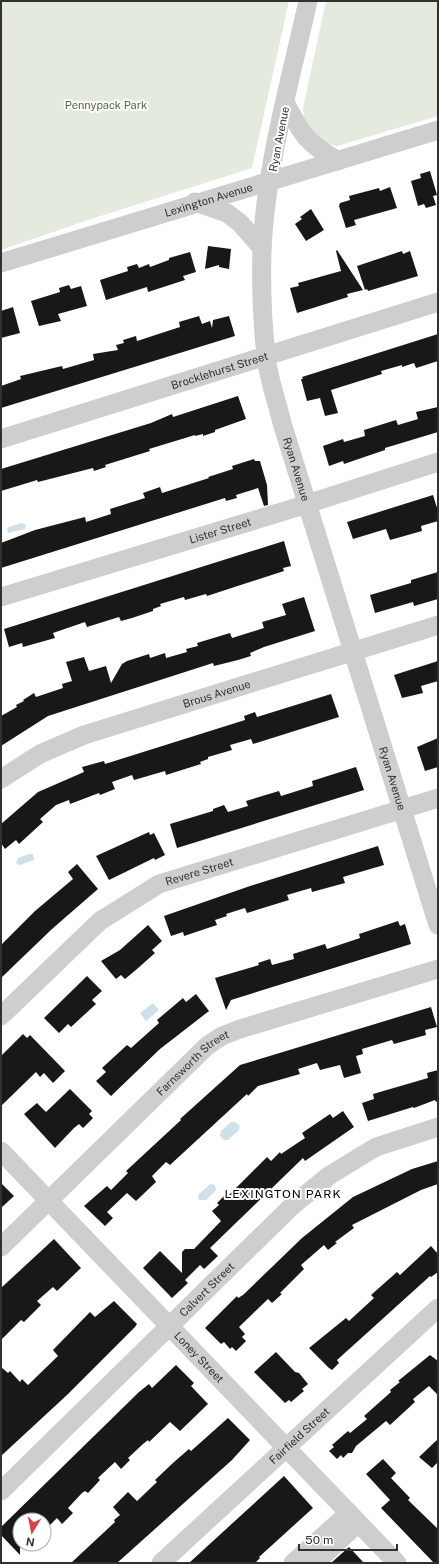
<svg xmlns="http://www.w3.org/2000/svg" width="439" height="1564" viewBox="0 0 439 1564" font-family="'Public Sans',sans-serif">
<rect width="100%" height="100%" fill="#fff"/>
<path fill="#e4eade" d="M1,1H289L252,168L88,220L1,250Z
M326,1H438V116L337,146L325,144L305,124L303,108Z"/>
<path fill="#cfe0eb" d="M22,523L26,525L25,529L8,533L7,529L9,527Z
M29,854H33L34,860L20,865L16,864L18,858Z
M153,1003L159,1010L146,1021L140,1013Z
M231,1122H235L240,1126L239,1130L228,1140H224L220,1136L221,1131Z
M210,1184L215,1185L216,1190L206,1200H199L198,1195Z"/>
<path fill="#181818" d="M430,171L437,195L433,196L436,205L426,208L424,204L418,206L411,181L421,178L420,174Z
M390,187L397,208L354,220L356,225L346,228L339,206L340,203L350,200L349,196L379,188L380,191Z
M311,209L324,230L306,241L295,224L302,219L300,217Z
M208,246L231,249L229,269L219,267V265L205,269Z
M337,250L363,290L347,294L348,297L297,313L290,288L299,286L298,283L341,271L336,251Z
M402,251L403,254L410,251L418,276L368,291L367,289L365,290L357,266Z
M190,252L196,272L183,276L185,280L148,292L147,287L106,300L100,280L128,271L127,267L137,264L139,268L149,264L150,267L169,260V258Z
M69,285L71,289L81,286L87,306L58,314L61,321L39,326L31,301L60,292L59,288Z
M13,307L20,333L1,338V311Z
M199,316L202,324L210,321L212,328L213,320L229,316L235,336L1,408V386L21,379L20,376L62,366L63,369L94,360L93,354L118,350L116,345L124,343L123,340L136,336L137,341L180,327L179,322Z
M438,334V361L416,368L414,363L402,367V365L381,371L382,374L331,390L338,413L325,416L320,398L307,401L301,379H303L302,377Z
M238,396L246,419L215,430V432L203,436V434L195,436V435L149,449L150,451L105,465L106,467L94,471L93,468L38,482L37,480L34,481L1,491V469L151,423L172,414L173,417Z
M438,407V432L385,448V450L344,464L343,461L329,466L323,446L343,439L344,442L365,436L364,430L396,420L398,425L418,419L416,412Z
M254,459L255,461H260L267,485L268,505L264,506L258,488L236,495L237,498L226,501L225,498L1,568V543L35,530L85,517L86,522L111,514L110,509L145,498L143,493L160,487L162,493L209,478L208,477L233,469L232,466Z
M433,495L438,511V521L421,526L422,531L390,540L386,529L353,539L347,522Z
M284,541L291,566L283,568L284,571L207,596L206,594L185,600L184,597L160,604L161,606L153,609V611L132,618L121,621L119,617L87,627L85,622L53,633L55,638L23,647L22,643L9,647L4,629Z
M438,572V599L414,606L413,602L375,613L370,595L411,583V580Z
M304,597L315,631L264,647L250,653L251,656L238,660L214,666L213,663L48,716L1,746V716L17,707L16,705L24,701L23,700L34,693L36,697L63,688L62,684L72,681L66,662L84,657L89,671L106,666L111,683L122,664L127,661L149,654L150,658L165,653L166,658L187,652L186,649L198,646L197,643L230,633L232,638L264,628L262,622L286,615L282,604Z
M438,661V681L421,686L423,693L402,698L394,675Z
M331,694L339,717L253,744L251,739L230,745L232,750L208,757V759L200,762L201,764L166,775L165,771L134,780L132,775L112,782L115,789L100,795L99,793L70,804L69,800L56,805L40,819L43,822L19,844L16,840L5,849L1,843V824L38,792L84,772L82,767L104,761L105,764L245,720L244,716L255,712L257,717Z
M438,738V767L425,771L417,747Z
M356,767L364,790L177,848L170,824L213,811V809L224,805L228,812L248,806L246,801L279,791L281,796L313,786L312,781Z
M149,832L150,835L154,833L165,855L155,860L154,858L109,880L96,856Z
M378,846L384,865L343,877L345,883L312,892L311,888L287,895L289,900L247,913L245,908L226,914L227,916L215,920L217,925L184,936L183,932L171,936L164,916L250,886Z
M77,864L98,889L52,929L1,978V945L35,911L73,879L68,872Z
M398,921L400,926L405,924L411,944L231,1000L226,1010L215,978L259,965L258,963L270,959L272,965L294,959L293,954L325,944L327,949L360,938L359,934Z
M148,925L162,941L152,950L155,953L137,969L125,979L121,975L116,979L101,961L120,950Z
M87,976L102,991L92,1000L96,1004L71,1027L68,1024L59,1033L44,1018Z
M196,994L209,1011L160,1049L111,1096L96,1081L106,1072L102,1068L127,1045L131,1048L159,1023L157,1020L183,998L186,1002Z
M431,1007L437,1027L425,1030L426,1035L394,1044L392,1040L362,1049L363,1054L356,1056L361,1073L344,1078L340,1065L320,1070L317,1063L298,1069L300,1074L258,1086L248,1096L247,1094L170,1165L166,1162L152,1176L156,1182L136,1201L127,1193L107,1212L113,1218L105,1226L84,1206L107,1186L111,1190L128,1173L126,1171L181,1120L180,1119L240,1065Z
M23,1034L27,1038L30,1035L65,1071L53,1083L44,1073L40,1077L36,1072L1,1106V1056Z
M438,1070V1101L436,1102L435,1100L414,1108L413,1107L368,1121L362,1103L374,1099L373,1094L428,1078L427,1073Z
M70,1089L92,1111L89,1114L93,1118L83,1128L79,1124L74,1128L55,1148L24,1114L37,1103L46,1112Z
M343,1111L354,1127L305,1161L303,1158L210,1248L218,1256L204,1269L200,1265L185,1280L188,1283L172,1298L143,1268L160,1251L182,1273V1252L185,1249H194L221,1221L212,1211L219,1205L217,1203L226,1194L228,1196L267,1157L271,1161L280,1152L281,1154L305,1138L302,1133L330,1114L333,1118Z
M438,1161V1184L421,1190L352,1225L354,1228L335,1242L337,1243L328,1250L324,1245L301,1265L304,1269L280,1293L282,1294L272,1303L268,1299L239,1327L245,1334L242,1337L246,1341L236,1351L232,1347L230,1349L224,1342L221,1344L205,1328L237,1296L238,1298L243,1295L302,1238L353,1197L412,1169Z
M1,1183L14,1196L1,1208Z
M54,1239L81,1268L57,1291L53,1287L37,1301L41,1305L24,1322L21,1320L1,1340V1288Z
M431,1246L438,1254V1272L431,1277L430,1276L357,1342L337,1360L339,1363L332,1370L329,1368L309,1348L346,1318L349,1321L374,1298L371,1295L397,1272L400,1275Z
M114,1301L137,1324L135,1327L67,1395L1,1456V1367L8,1373L10,1371L20,1382L22,1379L28,1385L58,1356L53,1350L90,1312L95,1317Z
M276,1352L295,1372L299,1373L308,1384L302,1389L304,1391L291,1402L289,1400L285,1403L254,1372Z
M430,1355L438,1361V1395L429,1386L413,1399L415,1402L390,1425L386,1421L356,1446L352,1453H348L343,1458L341,1455L337,1459L329,1451L334,1447L332,1445L348,1431L350,1433L367,1419L364,1416L391,1392L390,1390L400,1382L398,1381Z
M176,1365L194,1383L191,1386L208,1404L180,1431L170,1422L149,1442L148,1440L143,1444L128,1458L130,1460L121,1469L115,1462L100,1476L98,1478L100,1480L88,1493L85,1491L82,1493L68,1508L73,1513L62,1524L57,1518L44,1531V1520H20V1555L1,1535V1527L139,1392L149,1384L152,1388Z
M228,1418L250,1440L232,1460L117,1563H71L115,1522L114,1520L120,1515L113,1507L128,1492L137,1501L157,1482L155,1480L174,1462L189,1449L191,1451Z
M438,1439V1462L432,1468L419,1457Z
M383,1459L396,1473L391,1478L410,1498L408,1500L438,1529V1563H434L381,1508L390,1500L366,1474Z
M284,1476L313,1508L259,1557L260,1558L255,1563H189Z
M349,1547L364,1563H331Z"/>
<g fill="none" stroke-linecap="round" stroke-linejoin="round">
<g stroke="#cecece" stroke-width="19">
<path id="s1" d="M308,1C290,82 266,165 262,249C261,284 262,320 266,355C268,378 277,401 282,423L438,925"/>
<path d="M286,104C302,135 307,143 338,161"/>
<path d="M195,202L227,213L240,223L262,248"/>
<path id="s2" d="M1,263L438,130"/>
<path id="s3" d="M1,439L438,302"/>
<path id="s4" d="M1,597L288,510L438,462"/>
<path id="s5" d="M1,779L40,754L84,735L438,625"/>
<path id="s6" d="M1,1016L100,921L159,884L438,798"/>
<path id="s7" d="M1,1151L397,1563"/>
<path id="s8" d="M1,1247L208,1045L222,1036L240,1029L438,969"/>
<path id="s9" d="M1,1491L293,1205L330,1175L376,1147L438,1127"/>
<path id="s10" d="M161,1563L438,1308"/>
<path d="M293,1563L349,1513"/>
<path d="M315,1563L358,1523"/>
</g>
</g>
<g text-anchor="middle" stroke-width="4" stroke-linejoin="round" paint-order="stroke">
<g font-size="11" fill="#556a41" stroke="#fff">
<text x="106" y="109">Pennypack Park</text>
</g>
<g font-size="11" fill="#313131" stroke="#fff">
<text transform="translate(279 139) rotate(-79)" y="4">Ryan Avenue</text>
<text dy="4" stroke="none"><textPath href="#s2" startOffset="217">Lexington Avenue</textPath></text>
<text dy="4" stroke="none"><textPath href="#s3" startOffset="229">Brocklehurst Street</textPath></text>
<text dy="4" stroke="none"><textPath href="#s1" startOffset="477">Ryan Avenue</textPath></text>
<text dy="4" stroke="none"><textPath href="#s4" startOffset="229">Lister Street</textPath></text>
<text dy="4" stroke="none"><textPath href="#s5" startOffset="233">Brous Avenue</textPath></text>
<text dy="4" stroke="none"><textPath href="#s1" startOffset="801">Ryan Avenue</textPath></text>
<text dy="4" stroke="none"><textPath href="#s6" startOffset="249">Revere Street</textPath></text>
<text dy="4" stroke="none"><textPath href="#s8" startOffset="266">Farnsworth Street</textPath></text>
<text dy="4" stroke="none"><textPath href="#s9" startOffset="288">Calvert Street</textPath></text>
<text dy="4" stroke="none"><textPath href="#s7" startOffset="286">Loney Street</textPath></text>
<text dy="4" stroke="none"><textPath href="#s10" startOffset="188">Fairfield Street</textPath></text>
</g>
<g font-size="12" letter-spacing="1" fill="#000" stroke="#fff">
<text x="283" y="1198">LEXINGTON PARK</text>
</g>
</g>
<rect width="439" height="1564" fill="none" stroke="#313131" stroke-width="4"/>
<g transform="translate(32 1532) rotate(190)"><circle r="19" fill="#ffffff" stroke="#adadad"/>
<path d="M0-3L7 15L0 10L-7 15Z" fill="#d9424f"/>
<text y="-6" font-size="11" font-weight="bold" text-anchor="middle" fill="#313131">N</text>
</g>
<path d="M299 1544v6h98v-6" fill="none" stroke="#313131" stroke-width="2"/>
<text x="305" y="1544" font-size="12" fill="#313131" stroke="#ffffff" stroke-width="3" paint-order="stroke">50 m</text>
</svg>
